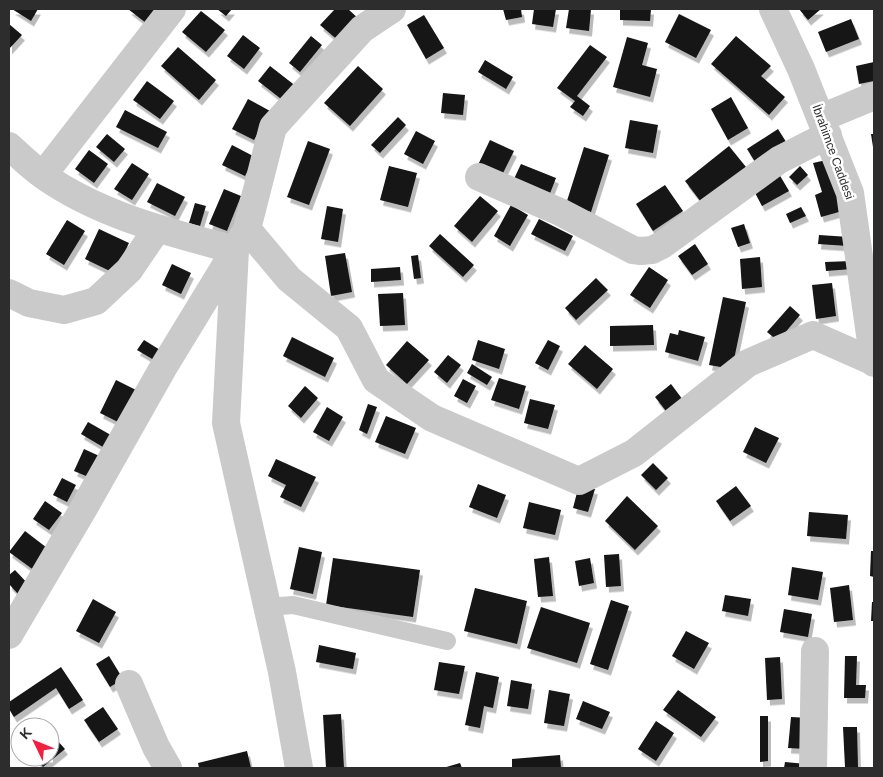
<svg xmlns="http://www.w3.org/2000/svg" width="883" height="777" viewBox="0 0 883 777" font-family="Arial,sans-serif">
<defs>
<filter id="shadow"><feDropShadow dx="3" dy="5.5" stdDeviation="0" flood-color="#0004"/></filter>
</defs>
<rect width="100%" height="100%" fill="#fff"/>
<path fill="#141414" filter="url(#shadow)" d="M12,9H38L31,21Z
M128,9H158L146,23Z
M217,9H232L226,16Z
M335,9H348L360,20L340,42L320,25Z
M503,9H521L522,17L506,20Z
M534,9H556L553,27L532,24Z
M569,9H591L589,31L566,28Z
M620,9H651L650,21L620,20Z
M799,9H821L808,20Z
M201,11L225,30L206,52L182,32Z
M679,14L711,30L696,58L665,42Z
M424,15L444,48L426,59L407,25Z
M851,19L859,39L826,52L818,32Z
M9,24L22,35L9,49Z
M243,35L260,48L244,69L227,56Z
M311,36L322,45L300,72L289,63Z
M736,36L771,66L761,76L785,97L769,115L711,64Z
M627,37L648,43L642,65L657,69L650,97L613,87Z
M590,45L607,57L577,96L590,106L583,116L570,107L575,101L557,88Z
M178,47L216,80L199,100L161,66Z
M485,60L513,77L506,89L478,72Z
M874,62V81L859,84L856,66Z
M270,66L297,87L285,102L258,81Z
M358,66L383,89L350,126L324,103Z
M147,81L174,101L160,119L133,100Z
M443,93L465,95L463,115L441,113Z
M731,97L748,128L728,140L711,109Z
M248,99L270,111L254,140L232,129Z
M125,110L167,132L158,148L116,127Z
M398,117L406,125L380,153L371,145Z
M630,120L658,125L653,153L625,148Z
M778,129L788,145L757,165L747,149Z
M416,131L435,141L423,164L404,154Z
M107,134L125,149L114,162L96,147Z
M871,134H874V147H873Z
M490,140L514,151L500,179L477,167Z
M308,141L330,149L309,205L287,197Z
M232,145L255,157L245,176L222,165Z
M729,146L746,167L701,202L685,181Z
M584,147L609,155L591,212L566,204Z
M89,150L108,164L94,183L75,169Z
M831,159L846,210L821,217L815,195L822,192L813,163Z
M132,163L149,174L132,200L114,189Z
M521,164L556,178L549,196L513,181Z
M389,166L417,173L408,207L380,200Z
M800,166L808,175L797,185L789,177Z
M779,174L789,191L762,206L753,189Z
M157,183L185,197L175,216L147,202Z
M665,185L683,211L653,231L636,204Z
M224,189L241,196L227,231L209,224Z
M480,196L498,211L472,242L454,226Z
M195,203L206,206L200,226L189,223Z
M511,205L528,215L510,246L494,236Z
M327,206L343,209L338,242L321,239Z
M801,207L806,216L790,223L786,214Z
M539,219L573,236L565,251L531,234Z
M67,220L85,231L64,265L46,254Z
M744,224L750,243L738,247L731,228Z
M99,229L129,243L114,273L85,259Z
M440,234L474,265L463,277L429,246Z
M819,235L849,237L848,246L818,244Z
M695,244L708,264L692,275L678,256Z
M345,253L352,292L331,296L325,256Z
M418,255L421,278L414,279L411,256Z
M760,257L762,287L742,289L740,259Z
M852,261V269L826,271L825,262Z
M172,264L191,273L181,294L162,285Z
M400,267L401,280L371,282V269Z
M649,267L668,280L650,308L630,295Z
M596,278L608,290L576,320L565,308Z
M832,283L836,316L816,319L812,285Z
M403,293L405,325L380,326L378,294Z
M723,297L746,302L732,369L709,365Z
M790,306L800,315L778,341L767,332Z
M653,325L654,345L610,346V326Z
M679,330L705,337L698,361L665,352L670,333L678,335Z
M292,337L334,358L325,377L283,356Z
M144,340L165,353L159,363L137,350Z
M478,340L505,349L499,369L472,360Z
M548,340L560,346L548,370L535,363Z
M407,341L429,360L407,384L386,365Z
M585,345L613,369L597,389L568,364Z
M448,355L461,365L447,383L434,372Z
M472,364L492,377L487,385L467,373Z
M499,378L526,386L519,409L491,400Z
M463,379L476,386L467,403L454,396Z
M116,380L144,394L128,427L100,413Z
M671,384L689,408L673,420L655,397Z
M305,386L318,398L301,418L288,406Z
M530,399L555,405L548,429L524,423Z
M368,404L377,407L367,434L359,430Z
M327,407L343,417L329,441L313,432Z
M386,416L416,428L405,454L375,442Z
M88,422L116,438L108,450L81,434Z
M755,427L779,438L766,463L743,452Z
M84,449L108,460L98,481L74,471Z
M276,459L316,477L301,507L280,497L286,485L268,476Z
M653,463L668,478L656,490L641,475Z
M62,478L76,485L67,502L53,495Z
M478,484L506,495L497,518L469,507Z
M579,485L595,489L588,512L573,508Z
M736,486L751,506L730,521L716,501Z
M627,496L658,526L635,550L605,521Z
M45,501L62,513L49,530L33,519Z
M529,502L561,510L555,535L523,528Z
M809,512L848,515L846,539L807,536Z
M25,531L51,551L35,571L9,552Z
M299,547L322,552L313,594L290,589Z
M871,551H874V577L870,576Z
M619,554L621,586L606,587L604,555Z
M549,557L553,596L538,597L534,559Z
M333,558L420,570L413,617L326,605Z
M590,558L594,583L579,586L575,561Z
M792,567L823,572L818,600L788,595Z
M15,570L29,585L19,595L9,584V575Z
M849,585L853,620L834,622L830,588Z
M475,588L527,601L517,644L464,631Z
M725,595L751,599L748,616L722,611Z
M93,599L116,612L99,643L76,631Z
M611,600L629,606L608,670L590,664Z
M872,602H874V621H871Z
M541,607L590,623L577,663L527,648Z
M784,609L812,614L808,637L780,632Z
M686,631L709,643L694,669L672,656Z
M319,645L356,653L353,669L316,662Z
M109,656L123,679L110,687L96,664Z
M845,656H857L856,685H866L865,698H844Z
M780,657L782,699L767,700L765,658Z
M439,662L465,666L459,694L434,690Z
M61,667L83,700L69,709L56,688L14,717L9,709V702Z
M476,672L499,677L493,708L484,706L480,728L465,725Z
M511,680L532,684L528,709L507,706Z
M549,690L570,694L564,726L544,723Z
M678,690L716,717L701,737L663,710Z
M583,701L610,712L602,729L576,719Z
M103,707L118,729L99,742L84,720Z
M341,714L344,768H326L323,715Z
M760,716H768V761L760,762Z
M791,717L809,718L806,749L788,748Z
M656,721L674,733L656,761L638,749Z
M843,727H857L858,767H845Z
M55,738L65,749L43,767L34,757H50V742Z
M247,751L251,768H199L198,763Z
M560,755L561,768H512V759Z
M785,762L806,764V768H784Z
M460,763L462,768H443Z"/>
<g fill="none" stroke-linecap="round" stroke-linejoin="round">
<path stroke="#cacaca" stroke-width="18" d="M267,607L293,605L447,641"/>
<path stroke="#cacaca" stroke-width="28" d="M773,9L801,69L850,193L874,363
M821,118L874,96
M9,146C20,156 31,167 44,176C101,216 169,232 235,250L163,368L85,506L9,635
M43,175L172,9
M479,177L560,212L633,250L641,251L652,250L662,245L779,160L828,135
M247,229L289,279L349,328L376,380L432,418L579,481L634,453L748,363L813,335L874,362
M9,293L29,303L64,310L96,301L129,270L157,229
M129,684L156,747L168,768
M299,768L282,672L226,423L235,250L247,229L273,127L362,29L392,9
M813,768L815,651"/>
</g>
<g text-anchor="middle" stroke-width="5" stroke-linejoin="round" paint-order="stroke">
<g font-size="12" fill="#2d2d2d" stroke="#fff">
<text transform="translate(833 152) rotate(70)" y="4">İbrahimce Caddesi</text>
</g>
</g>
<rect width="883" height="777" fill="none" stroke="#2d2d2d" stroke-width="20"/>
<g transform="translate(35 742) rotate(313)"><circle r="24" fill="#ffffff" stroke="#ababab"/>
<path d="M0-4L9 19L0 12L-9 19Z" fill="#f41f3f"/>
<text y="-8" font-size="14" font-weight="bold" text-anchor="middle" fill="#2d2d2d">K</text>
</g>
</svg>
